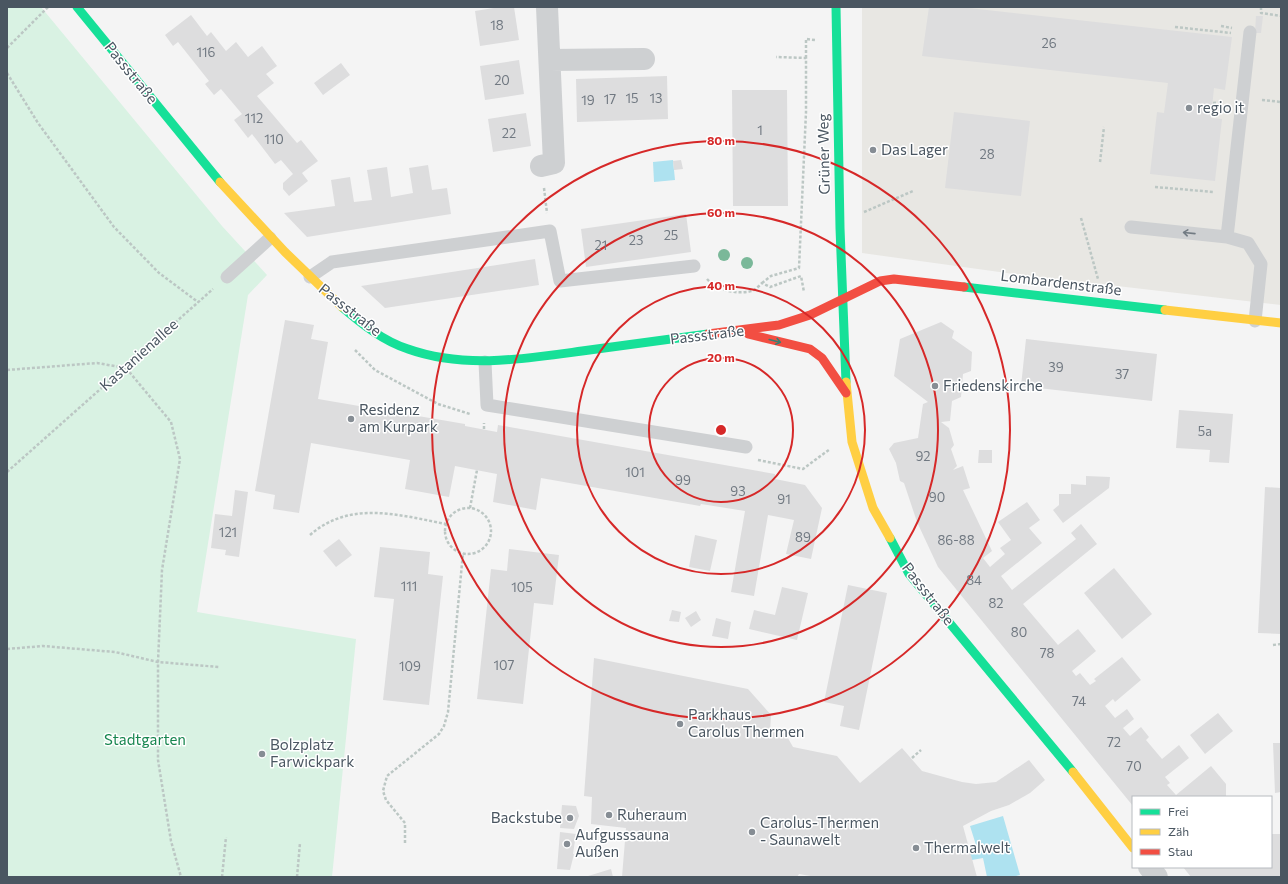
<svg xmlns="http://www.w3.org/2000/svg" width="1288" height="884" viewBox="0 0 1288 884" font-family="Commissioner,sans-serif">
<rect width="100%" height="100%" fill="#f4f4f4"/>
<path fill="#e8e7e3" d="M862,7H1281V305L1014,274L862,253Z"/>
<path fill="#d9f2e3" d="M7,7H41L222,226L267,275L248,295L197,612L356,639L332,877H7Z"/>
<path fill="#aee2f0" d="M673,160L675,180L654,182L653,162Z
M1003,816L1020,875L1012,877H987L983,858L972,860L970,854L985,850L983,843L976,845L970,826Z"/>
<path fill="#ddddde" d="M500,7H514L519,40L480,46L475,11Z
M929,7H960L1232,37L1225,90L1214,88L1211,118L1222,119L1215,181L1150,174L1157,112L1164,113L1168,83L922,56Z
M191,15L207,36L211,32L226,51L236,42L248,57L262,46L277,66L266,74L274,83L257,96L297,143L301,140L318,161L302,173L308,181L289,196L283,189V183L293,174L281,160L275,164L252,134L248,138L234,120L242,114L221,89L214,95L205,84L209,81L178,42L173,46L165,35Z
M1256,16H1263L1261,33H1255Z
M519,60L524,94L485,100L480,66Z
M341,63L350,75L323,95L314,83Z
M667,76L668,119L577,122L576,79Z
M732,90H787L788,206H733Z
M954,112L1030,121L1021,196L945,188Z
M526,113L531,146L493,152L488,119Z
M681,160L683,169L674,170L673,161Z
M428,165L432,190L447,188L451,214L307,237L284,213L335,206L331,180L350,177L354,202L372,200L367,170L387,167L391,197L413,193L409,168Z
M686,214L691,252L586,267L581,229Z
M535,259L539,285L385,308L361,286Z
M285,320L314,325L311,339L328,342L318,399L465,424V426L497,432L498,425L775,474V479L805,485L822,508L811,559L786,554L794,520L768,515L754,596L731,592L745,511L701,504L700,506L541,478L536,510L493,502L497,474L455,466L449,497L405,489L410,460L311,443L299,513L273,509L275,495L255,491Z
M941,322L954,331L952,338L972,352L971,371L963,374L961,397L952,401L950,421L941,422L949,428L954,445L951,449L957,466L953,470L963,466L970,488L963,490L992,551L983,558L990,567L1005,554L1000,548L1011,540L998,522L1027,502L1040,520L1029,528L1042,543L1001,576L1012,590L1076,539L1071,533L1081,524L1097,544L1023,604L1058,645L1078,629L1096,651L1072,671L1076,676L1080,673L1090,685L1096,681L1094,679L1122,657L1141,680L1115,702L1113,699L1105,706L1115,718L1127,709L1134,719L1123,728L1130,736L1141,727L1149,737L1146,740L1162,759L1179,745L1189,758L1165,777L1170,783L1167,785L1176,795L1211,766L1226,784V797H1133V806L938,567L917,522L904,483L900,481L896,463L889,449L894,443L918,438L923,404L928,402L894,376L900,339Z
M1026,339L1157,354L1152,401L1021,386Z
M1179,410L1233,414L1229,463L1209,462L1210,450L1176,448Z
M979,450H992V463H978Z
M1086,476L1110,477L1109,488L1063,523L1053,510L1059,505V494H1071V484L1086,485Z
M1265,487L1281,488V634L1258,633Z
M235,490L248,492L239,557L225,555L226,550L211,548L215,514L232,516Z
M695,535L717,540L710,571L689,567Z
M339,539L352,555L336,567L323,551Z
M380,547L430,552L428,574L443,576L429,705L383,700L394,599L374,597Z
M509,549L559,555L553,605L534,603L523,704L477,699L491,569L507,571Z
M1114,568L1152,614L1122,639L1084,593Z
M848,585L887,593L859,730L840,726L844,706L824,702Z
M782,587L808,593L797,640L749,629L754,610L775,615Z
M672,610L681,612L679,622L669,621Z
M696,611L701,620L691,627L685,618Z
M716,618L731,622L728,639L712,636Z
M594,658L748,689L771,715L770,732L785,733L793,747L837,756L860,783L902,748L922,771L962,782L976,784L996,782L1029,760L1045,780L1030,793L1009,805L991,811L963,826L977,877H816L799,874L797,877H622L626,828L591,824L592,797L584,796Z
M1218,713L1233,731L1205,754L1190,735Z
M1273,743H1281V792L1275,793Z
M562,805L576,806L579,816L574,829L560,828Z
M560,832L576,834L573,854H574L570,870L557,869Z
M1271,834H1281V877H1191L1183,867H1271Z
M611,869L613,877H589L588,876Z"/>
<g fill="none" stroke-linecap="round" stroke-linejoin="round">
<path stroke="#bcc7c4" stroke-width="2.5" stroke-dasharray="3 2" stroke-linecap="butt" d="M1261,7V13L1281,16
M1221,26L1232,28
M1175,27L1231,33
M7,48L48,7
M806,58V39L815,40
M7,73L38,123L114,227L159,273L198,302
M1262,100L1281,102
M1213,103L1223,102
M1100,162L1104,127
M1155,187L1214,192
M544,188L547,213
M864,212L913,191
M1081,218L1098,279
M707,279C717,290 736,295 752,291C755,290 759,286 762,283L770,287L801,276L804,292
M762,283L771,276L799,268L806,112V58L776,57
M355,350L375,370L438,404L470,414
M7,370L97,363L126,368L171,422L180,459L162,570L158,662V760L171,841L181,877
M484,429V423
M758,460L803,469L830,449
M7,472L213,289
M470,508L477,470
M445 531a23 23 0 1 1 46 0a23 23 0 1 1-46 0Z
M310,535C350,500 399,515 446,524
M1273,645L1281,644
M7,649L43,646L115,652L158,662L219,667
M912,758L921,750
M405,843V823L386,800L383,791L387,776L439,734L444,726L448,712L463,553
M222,877L226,837
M297,877L300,843"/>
<path stroke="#ced0d2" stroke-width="13" d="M1131,227L1227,237L1248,243L1261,264L1255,321
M1227,237L1250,32
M227,277L270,238
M310,277L332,262L550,231L560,281L694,266
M485,362L487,405L746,447"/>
<path stroke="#ced0d2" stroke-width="22" d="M550,60L644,59
M541,166L554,163L547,7
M1149,867L1157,877"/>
<path stroke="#16e098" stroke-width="9" d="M77,7L220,182
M836,7L840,228L846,382
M964,287L1165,310
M342,307C362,324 383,341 408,349C464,369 524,359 582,351C624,345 666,340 708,334
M890,538L909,574L1073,772"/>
<path stroke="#ffcf43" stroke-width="9" d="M220,182L285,252L342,307
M1165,310L1281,323
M846,382L852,442L873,508L890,538
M1073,772L1133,848"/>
<path stroke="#f24e42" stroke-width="9" d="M708,334L779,325L810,315L880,281L894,279L964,287
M748,334L810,349L822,358L846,393"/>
</g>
<g fill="#7ab899">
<circle cx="724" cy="255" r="6"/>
<circle cx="747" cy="263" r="6"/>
</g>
<defs><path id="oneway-shaft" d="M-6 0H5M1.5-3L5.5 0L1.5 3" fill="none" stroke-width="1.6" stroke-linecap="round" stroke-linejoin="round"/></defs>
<use stroke="#727b83" href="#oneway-shaft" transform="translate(1189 233) rotate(-174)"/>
<use stroke="#3a7f72" href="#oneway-shaft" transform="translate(775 341) rotate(14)"/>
<g fill="none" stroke="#d62828" stroke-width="2">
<circle cx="721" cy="430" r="72"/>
<circle cx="721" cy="430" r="144"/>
<circle cx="721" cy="430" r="217"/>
<circle cx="721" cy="430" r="289"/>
</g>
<g fill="#868d94" stroke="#fff" stroke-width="1.5">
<circle cx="1189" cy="108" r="4"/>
<circle cx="873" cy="150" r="4"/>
<circle cx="935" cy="386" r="4"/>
<circle cx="351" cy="419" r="4"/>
<circle cx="680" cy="724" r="4"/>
<circle cx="262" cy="754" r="4"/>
<circle cx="609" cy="815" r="4"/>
<circle cx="570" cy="818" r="4"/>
<circle cx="752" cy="832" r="4"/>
<circle cx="567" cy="844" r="4"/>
<circle cx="916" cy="848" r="4"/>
</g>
<g text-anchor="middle" stroke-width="3" stroke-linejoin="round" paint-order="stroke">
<g font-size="13" fill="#707881">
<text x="497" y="30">18</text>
<text x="1049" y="48">26</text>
<text x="206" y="57">116</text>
<text x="502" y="85">20</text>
<text x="632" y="103">15</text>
<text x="656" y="103">13</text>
<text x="610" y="104">17</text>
<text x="588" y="105">19</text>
<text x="254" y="123">112</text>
<text x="760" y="135">1</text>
<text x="509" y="138">22</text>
<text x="274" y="144">110</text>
<text x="987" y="159">28</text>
<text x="671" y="240">25</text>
<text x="636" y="245">23</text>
<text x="601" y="250">21</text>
<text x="1056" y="372">39</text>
<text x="1122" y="379">37</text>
<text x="1205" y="436">5a</text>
<text x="923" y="461">92</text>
<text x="635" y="477">101</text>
<text x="683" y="485">99</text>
<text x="738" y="496">93</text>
<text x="937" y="502">90</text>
<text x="784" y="504">91</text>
<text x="228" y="537">121</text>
<text x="803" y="542">89</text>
<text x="956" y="545">86-88</text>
<text x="974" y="585">84</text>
<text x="409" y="591">111</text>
<text x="522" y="592">105</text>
<text x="996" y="608">82</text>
<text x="1019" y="637">80</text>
<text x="1047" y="658">78</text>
<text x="504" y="670">107</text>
<text x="410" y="671">109</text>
<text x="1079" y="706">74</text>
<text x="1114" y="747">72</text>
<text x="1134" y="771">70</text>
</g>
<g font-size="15" fill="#4a5661" stroke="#fff">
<text transform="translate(131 73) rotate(51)" y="5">Passstraße</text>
<text transform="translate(824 154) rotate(-91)" y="5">Grüner Weg</text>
<text transform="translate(1061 283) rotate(7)" y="5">Lombardenstraße</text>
<text transform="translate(350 310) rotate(38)" y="5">Passstraße</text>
<text transform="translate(707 335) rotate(-7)" y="5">Passstraße</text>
<text transform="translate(139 355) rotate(-42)" y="5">Kastanienallee</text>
<text transform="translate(928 594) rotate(52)" y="5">Passstraße</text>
</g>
<g font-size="15" fill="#4a5661" stroke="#fff" text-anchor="start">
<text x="1197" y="113">regio it</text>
<text x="881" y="155">Das Lager</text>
<text x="943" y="391">Friedenskirche</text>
<text x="359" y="415">Residenz<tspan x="359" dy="17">am Kurpark</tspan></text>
<text x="688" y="720">Parkhaus<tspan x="688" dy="17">Carolus Thermen</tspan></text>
<text x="270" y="750">Bolzplatz<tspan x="270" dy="17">Farwickpark</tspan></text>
<text x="617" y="820">Ruheraum</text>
<text x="562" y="823" text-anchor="end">Backstube</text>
<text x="760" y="828">Carolus-Thermen<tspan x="760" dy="17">- Saunawelt</tspan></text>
<text x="575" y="840">Aufgusssauna<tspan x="575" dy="17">Außen</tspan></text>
<text x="924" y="853">Thermalwelt</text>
</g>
<g font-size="15" fill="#17864f" stroke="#fff">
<text x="145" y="745">Stadtgarten</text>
</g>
</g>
<circle cx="721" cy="430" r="6" fill="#d62828" stroke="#fff" stroke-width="2"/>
<g font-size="12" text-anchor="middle" font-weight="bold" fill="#d62828" stroke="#fff" stroke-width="3" stroke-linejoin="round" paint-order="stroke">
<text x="721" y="145">80 m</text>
<text x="721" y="217">60 m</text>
<text x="721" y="290">40 m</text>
<text x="721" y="362">20 m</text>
</g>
<rect width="1288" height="884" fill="none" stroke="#4a5661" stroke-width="16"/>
<rect x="1132" y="796" width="140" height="72" fill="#ffffff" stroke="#b7bbc0"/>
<rect x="1140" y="809" width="20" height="6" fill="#16e098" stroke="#b7bbc0"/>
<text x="1168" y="816" font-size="12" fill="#4a5661">Frei</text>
<rect x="1140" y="829" width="20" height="6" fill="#ffcf43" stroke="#b7bbc0"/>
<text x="1168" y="836" font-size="12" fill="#4a5661">Zäh</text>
<rect x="1140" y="849" width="20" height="6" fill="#f24e42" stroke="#b7bbc0"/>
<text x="1168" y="856" font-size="12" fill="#4a5661">Stau</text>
</svg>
